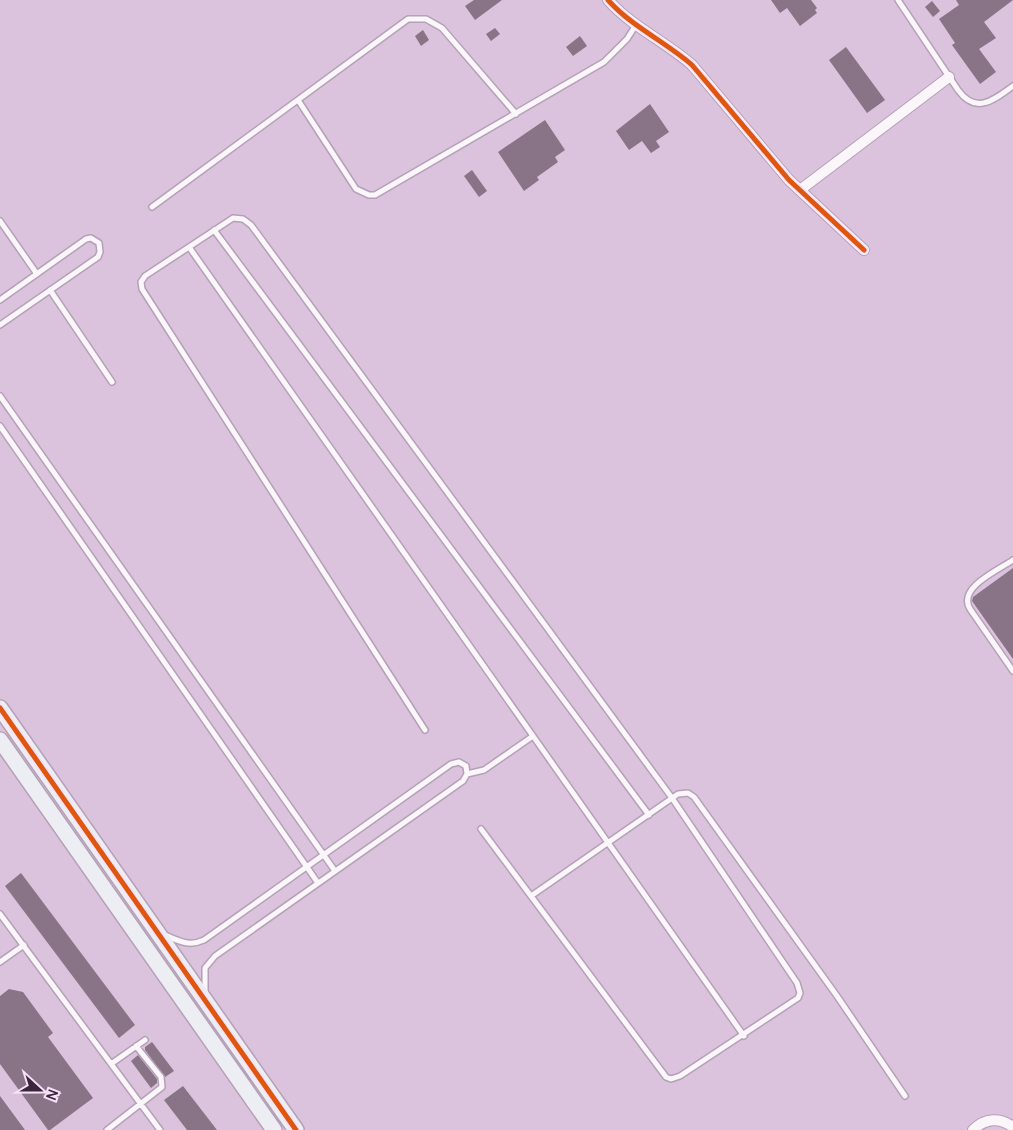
<svg xmlns="http://www.w3.org/2000/svg" width="1013" height="1130" viewBox="0 0 1013 1130" font-family="Manrope,sans-serif">
<rect width="100%" height="100%" fill="#dbc2dd"/>
<path fill="#897487" d="M474,0H502L475,20L465,6Z
M771,0H811L817,8L815,10L817,13L800,26L787,8L780,13Z
M956,0H1013L984,22L996,38L979,49L996,72L980,84L952,45L955,43L939,19L959,5Z
M932,1L940,11L933,17L925,7Z
M495,28L500,34L491,41L486,34Z
M423,30L429,40L421,46L415,36Z
M580,36L587,46L573,56L566,47Z
M846,47L885,100L867,113L829,60Z
M650,104L669,132L656,141L660,147L651,153L642,141L629,150L616,131Z
M545,120L565,150L555,157L558,162L537,177L539,180L524,191L498,152Z
M472,170L487,191L479,197L464,176Z
M1013,568V659L972,601L973,597Z
M21,873L135,1025L119,1038L5,886Z
M9,989L23,992L53,1033L48,1037L93,1098L50,1130H48L0,1064V996Z
M152,1042L174,1071L165,1077L145,1050V1047Z
M138,1055L157,1079V1083L151,1088L131,1061Z
M183,1086L217,1130H187L164,1100Z
M0,1096L25,1130H0Z"/>
<g fill="none" stroke-linecap="round" stroke-linejoin="round">
<g stroke="#b5a1b7" stroke-width="8">
<path id="lane" d="M898,0L958,90C976,115 994,100 1013,86
M298,100L356,189L369,195H375L604,62L627,39L636,25
M152,207L408,19H426L442,28L516,114
M0,221L37,274
M214,230L649,815
M189,247L744,1036
M50,290L112,382
M0,300L86,239L91,238L99,243L100,252L98,257L0,325
M0,396L335,871
M0,426L318,883
M1013,560C998,570 957,588 970,609L1013,671
M425,730L142,289L141,282L145,276L233,218L243,219L251,225L672,798L797,983L800,993L798,998L680,1076L671,1079L666,1077L481,829
M467,774L484,770L533,736
M531,896L678,794L688,793L694,797L837,996L905,1096
M0,914L160,1130
M165,935C179,941 189,947 204,940L451,764L459,762L466,766L467,774L463,781L215,956L205,968V992
M0,962L24,945
M111,1064L145,1040
M107,1130L162,1087L161,1077L136,1046"/>
</g>
<g stroke="#b5a1b7" stroke-width="12">
<path id="street" d="M608,0C632,27 666,42 692,65L789,180L864,250
M800,190L949,77
M973,1130C985,1118 1000,1117 1013,1127"/>
</g>
<g stroke="#b5a1b7" stroke-width="18">
<path id="secondary" d="M0,708L296,1130
M0,740L274,1130"/>
</g>
<use href="#lane" stroke="#faf6fa" stroke-width="5"/>
<use href="#street" stroke="#faf6fa" stroke-width="10"/>
<use href="#secondary" stroke="#edeef3" stroke-width="15"/>
<g stroke="#f8e0fa" stroke-width="8">
<path id="cycleway" d="M608,0C632,27 666,42 692,65L789,180L864,250
M0,708L296,1130"/>
</g>
<use href="#cycleway" stroke="#df560e" stroke-width="5"/>
</g>
<g transform="translate(40 1090) rotate(111)" stroke="#f8e0fa" stroke-width="4" paint-order="stroke">
<path d="M0-4L9 19L0 12L-9 19Z" fill="#38263a"/>
<text y="-8" font-size="14" font-weight="bold" text-anchor="middle" fill="#38263a">N</text>
</g>
</svg>
